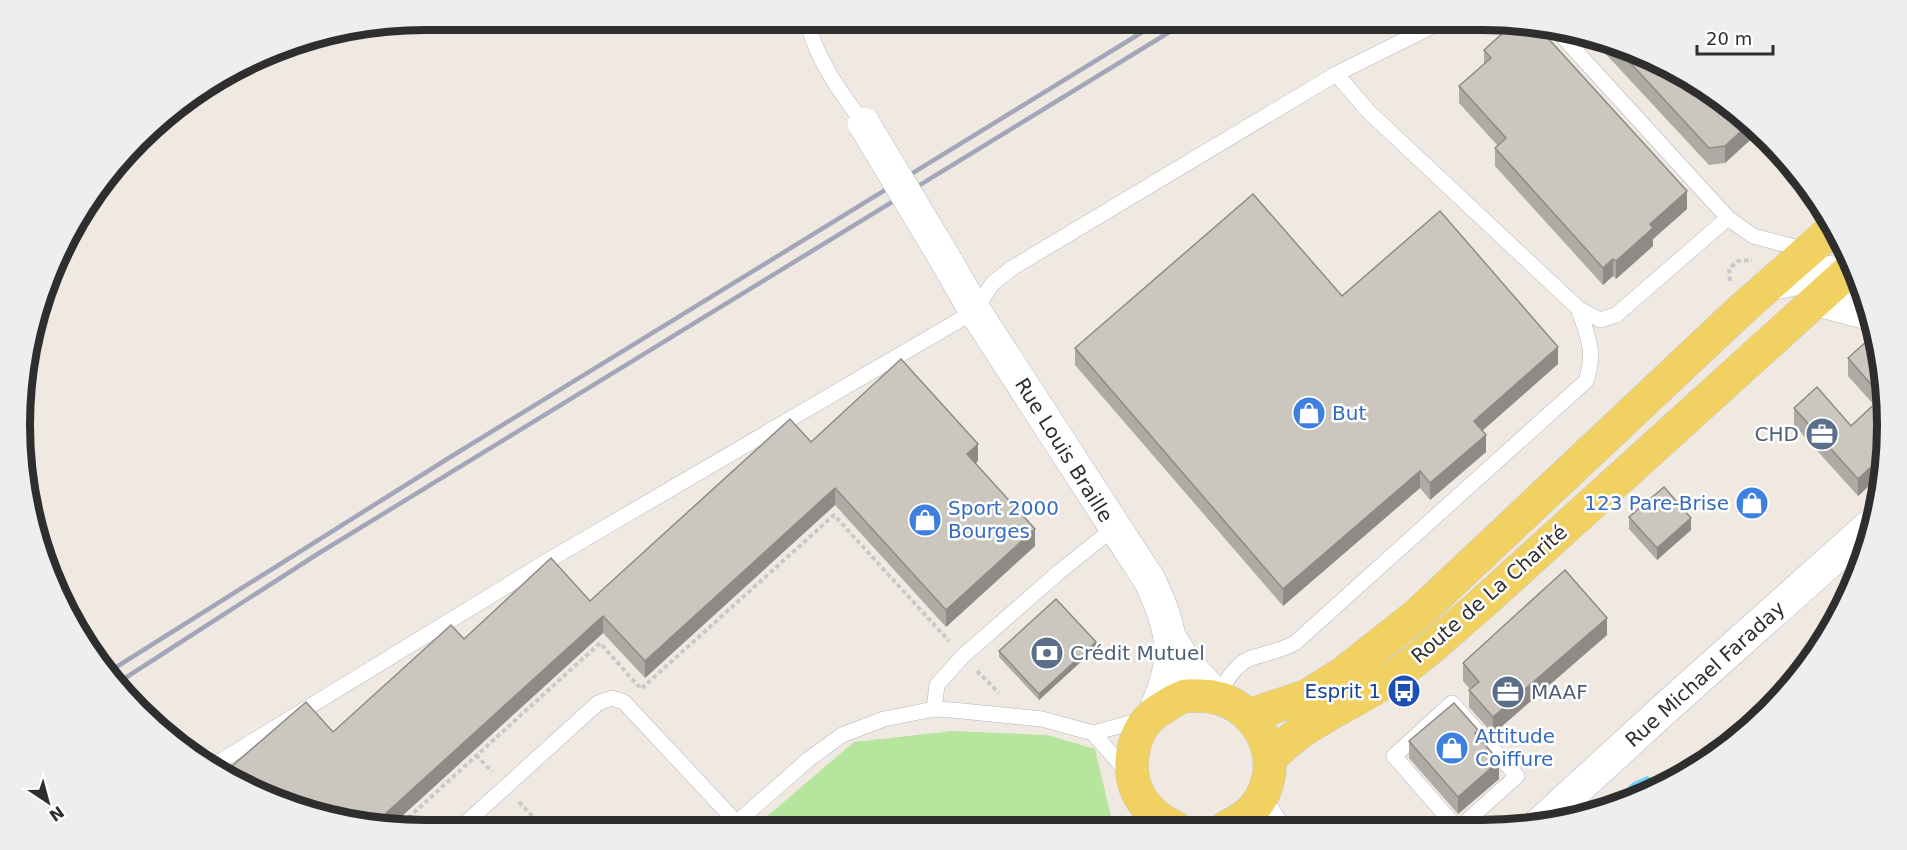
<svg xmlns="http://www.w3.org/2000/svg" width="1907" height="850" viewBox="0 0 1907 850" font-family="'DejaVu Sans',sans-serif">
<rect width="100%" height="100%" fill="#efe9e1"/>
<path fill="#b6e59e" d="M953,731L1047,735L1095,749L1113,825L1109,828L752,829L854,742Z"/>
<path fill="#75cff0" d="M1647,776L1664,784L1637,799L1609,807L1632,783Z"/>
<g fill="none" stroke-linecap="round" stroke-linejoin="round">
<g stroke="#b4b7c1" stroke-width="16">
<path id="service" d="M807,20C816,59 840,92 864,124
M1554,27L1728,218L1753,236L1806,250
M1336,74L1369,112L1578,308L1600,320L1616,315L1728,218
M975,309L993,283L1012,268L1336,74L1445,20
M1217,696C1226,682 1235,664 1251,658C1267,653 1280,651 1295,643L1586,381C1596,351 1588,337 1578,308
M934,709L937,685L963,656L1059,572L1114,528
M1093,733L1128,773
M214,765L549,560L975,311
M1456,827L1394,756L1452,703L1517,776L1460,827
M458,830L598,703L612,698L624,702L736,822
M728,830L809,759L842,735L884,719L934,709L952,710L1042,719L1093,733L1145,719"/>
</g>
<g stroke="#b4b7c1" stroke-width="33">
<path id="minor" d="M947,262L975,311L1150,581C1174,633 1179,659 1154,712
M1768,285L1829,272L1858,275
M1816,300L1870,314
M1173,642L1187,665L1217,696
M1258,803L1274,828
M1536,827L1669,705L1874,522"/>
</g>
<g stroke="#c9c9c9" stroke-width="34">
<path id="primary" d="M1250,715L1307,696L1342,674L1418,614L1742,309L1834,228
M1270,759C1303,722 1348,707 1388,680C1420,660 1449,631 1478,607L1854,266
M1176,828C1152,817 1133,797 1132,769C1131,745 1140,720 1163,708C1169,704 1176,699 1183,697C1188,695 1195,696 1201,696C1254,696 1290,758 1257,804C1249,815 1237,822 1225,828"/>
</g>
<path stroke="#c9c9c9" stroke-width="4" stroke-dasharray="4.5 3" stroke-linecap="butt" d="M1730,281L1729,269L1738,261L1752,260
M977,671L999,693
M476,755L492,772
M519,802L545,830
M397,828L600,643L641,689L834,515L949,641"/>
<use href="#service" stroke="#fff" stroke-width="15"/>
<use href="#minor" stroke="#fff" stroke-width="32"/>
<use href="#primary" stroke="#f2d163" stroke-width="33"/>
<path stroke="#a3a6b8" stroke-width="4.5" d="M110,671L452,456L1162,20
M119,682L316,555L1189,20"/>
<g stroke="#b4b7c1" stroke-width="33" stroke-linecap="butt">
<path id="minor-bridge" d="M864,124L947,262"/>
</g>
<use href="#minor-bridge" stroke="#fff" stroke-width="32"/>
</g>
<path fill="#afaba4" d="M1589,36L1637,50L1707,88L1760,131L1725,163L1709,165Z
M1484,50L1687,209L1653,239V246L1616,279L1613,276L1603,285L1495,166V148L1498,146L1459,103V86L1484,64Z
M1342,296L1558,364L1482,431L1486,452L1430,500L1420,488L1283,606L1075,365V348Z
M1880,354L1887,425L1883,473L1858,496L1794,425V408L1851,426L1874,405L1848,376V358Z
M811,442L978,461L976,463L1035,546L946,627L835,505L645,678L603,633L390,827L346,823L333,732L464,639L590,601Z
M1629,517L1691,530L1657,560L1629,529Z
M1607,635L1493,734L1469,707V690L1470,689L1463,681V663Z
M1096,648L1039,700L999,657V651Z
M1478,736L1499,779L1458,814L1409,758V741Z"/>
<path fill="#8e8b86" d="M1750,123L1760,131L1725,163V146Z
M1687,191V209L1653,239V246L1616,279V261L1650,224Z
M1613,259V276L1603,285V268Z
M1558,347V364L1474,438V421Z
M1486,435V452L1430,500V483Z
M978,444V461L967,471V454Z
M1885,454L1883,473L1858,496V479Z
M1420,471V488L1283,606V589Z
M835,488V505L645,678V661Z
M1691,518V530L1657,560V548Z
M1035,529V546L946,627V610Z
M603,616V633L390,827L373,825Z
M1607,618V635L1493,734V717Z
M1096,642V648L1039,700V694Z
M1499,761V779L1458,814V797Z"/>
<path fill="#cbc7bf" stroke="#8e8b86" stroke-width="1.5" d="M1514,23L1536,25L1687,191L1650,224L1653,228L1616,261L1613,259L1603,268L1495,148L1506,138L1459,86L1491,58L1484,50Z
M1611,42L1637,50L1707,88L1750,123L1725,146L1709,148Z
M1253,194L1342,296L1440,211L1558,347L1474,421L1486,435L1430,483L1420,471L1283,589L1075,348Z
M1868,340L1880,354L1887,425L1885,454L1858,479L1794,408L1817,387L1851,426L1882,397L1848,358Z
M901,359L978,444L967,454L1035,529L946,610L835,488L645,661L603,616L373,825L346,823L270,800L225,772L306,702L333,732L451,625L464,639L551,558L590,601L790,419L811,442Z
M1664,487L1691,518L1657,548L1629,517Z
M1565,570L1607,618L1493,717L1469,690L1479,682L1463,663Z
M1056,599L1096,642L1039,694L999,651Z
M1454,703L1478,730L1475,733L1499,761L1458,797L1409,741Z"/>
<defs>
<g id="shop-disc" transform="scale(1.725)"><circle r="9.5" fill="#3f7fe0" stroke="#fff"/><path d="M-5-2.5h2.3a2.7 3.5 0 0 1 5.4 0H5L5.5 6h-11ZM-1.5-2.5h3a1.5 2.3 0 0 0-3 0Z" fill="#fff"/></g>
<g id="office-disc" transform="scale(1.725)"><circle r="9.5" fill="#5c6f8a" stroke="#fff"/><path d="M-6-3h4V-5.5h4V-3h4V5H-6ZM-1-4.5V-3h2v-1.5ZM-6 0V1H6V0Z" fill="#fff"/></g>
<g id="bank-disc" transform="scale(1.725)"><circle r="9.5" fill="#5c6f8a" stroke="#fff"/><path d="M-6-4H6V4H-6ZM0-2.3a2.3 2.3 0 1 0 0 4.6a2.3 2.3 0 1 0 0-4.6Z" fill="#fff"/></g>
<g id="bus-disc" transform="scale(1.725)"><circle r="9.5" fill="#1a4fb4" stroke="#fff"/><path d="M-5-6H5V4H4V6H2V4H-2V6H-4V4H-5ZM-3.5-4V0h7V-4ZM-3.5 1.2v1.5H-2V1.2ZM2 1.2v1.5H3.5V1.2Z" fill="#fff"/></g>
</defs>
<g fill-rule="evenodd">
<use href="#shop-disc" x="1309" y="413"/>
<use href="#office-disc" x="1822" y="434"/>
<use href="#shop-disc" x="1752" y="503"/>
<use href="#shop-disc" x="925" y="520"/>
<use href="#bank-disc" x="1047" y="653"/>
<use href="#bus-disc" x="1404" y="691"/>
<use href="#office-disc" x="1508" y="692"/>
<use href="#shop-disc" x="1452" y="748"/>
</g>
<g text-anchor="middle" stroke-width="5" stroke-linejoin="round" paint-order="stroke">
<g font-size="20" fill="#366cbe" stroke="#fff" text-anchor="start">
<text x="1332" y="420">But</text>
<text x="1729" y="510" text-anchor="end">123 Pare-Brise</text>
<text x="948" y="515">Sport 2000<tspan x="948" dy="23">Bourges</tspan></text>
<text x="1475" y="743">Attitude<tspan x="1475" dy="23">Coiffure</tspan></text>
</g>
<g font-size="20" fill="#4e5e75" stroke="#fff" text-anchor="start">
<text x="1799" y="441" text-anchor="end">CHD</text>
<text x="1070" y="660">Crédit Mutuel</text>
<text x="1531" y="699">MAAF</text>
</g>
<g font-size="20" fill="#2e2e2e" stroke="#fff">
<text transform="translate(1064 450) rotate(58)" y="7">Rue Louis Braille</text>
<text transform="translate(1489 594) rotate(-41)" y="7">Route de La Charité</text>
<text transform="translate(1705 674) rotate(-42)" y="7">Rue Michael Faraday</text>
</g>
<g font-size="20" fill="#164399" stroke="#fff" text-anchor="end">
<text x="1381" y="698">Esprit 1</text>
</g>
</g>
<path d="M0 0H1907V850H0ZM425 30H1482A395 395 0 0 1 1877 425V425A395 395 0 0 1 1482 820H425A395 395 0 0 1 30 425V425A395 395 0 0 1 425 30Z" fill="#eee" fill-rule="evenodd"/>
<path fill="none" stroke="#2e2e2e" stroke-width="8" d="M425 30H1482A395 395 0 0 1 1877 425V425A395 395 0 0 1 1482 820H425A395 395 0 0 1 30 425V425A395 395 0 0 1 425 30Z"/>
<g transform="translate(48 802) rotate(144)" stroke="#ffffff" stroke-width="4.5" paint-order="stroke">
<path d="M0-4.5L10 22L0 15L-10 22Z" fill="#2e2e2e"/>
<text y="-9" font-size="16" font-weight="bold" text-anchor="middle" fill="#2e2e2e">N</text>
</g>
<path d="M1697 45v9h76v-9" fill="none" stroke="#2e2e2e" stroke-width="3"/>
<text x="1706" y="45" font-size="18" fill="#2e2e2e" stroke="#ffffff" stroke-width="4.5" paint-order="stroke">20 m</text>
</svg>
